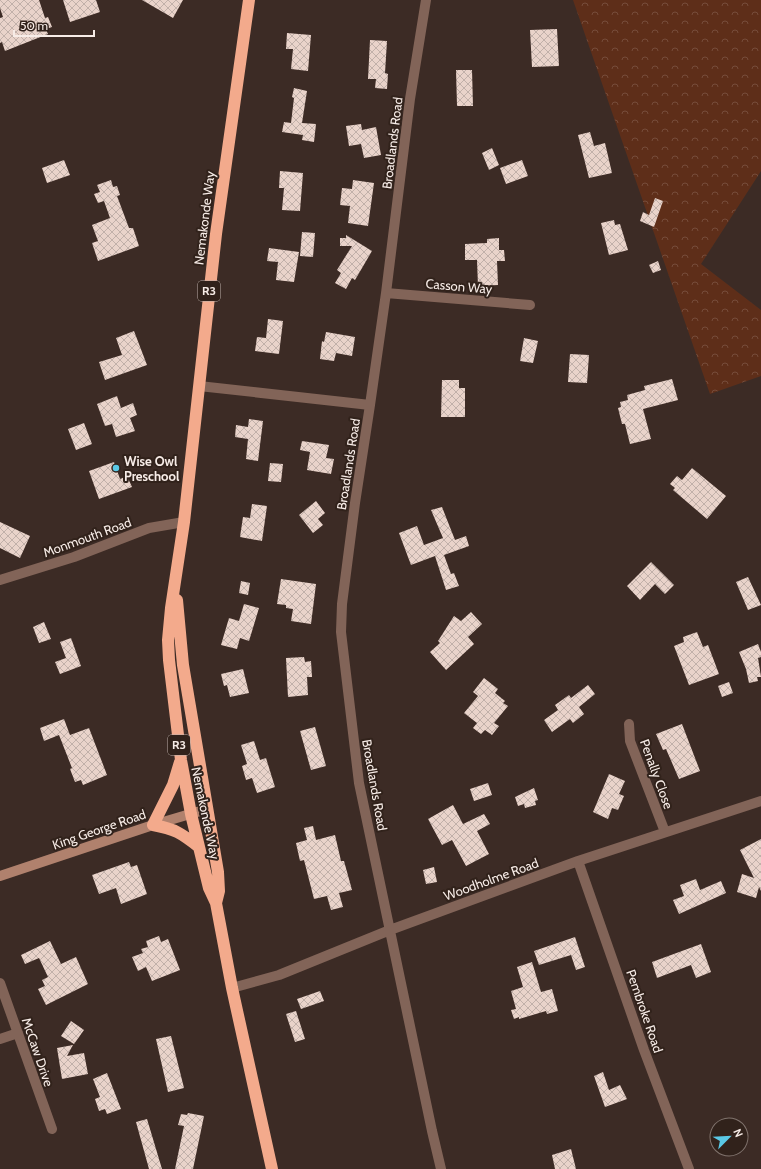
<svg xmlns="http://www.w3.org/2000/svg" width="761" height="1169" viewBox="0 0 761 1169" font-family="Cabin,sans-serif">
<defs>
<pattern id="forest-crowns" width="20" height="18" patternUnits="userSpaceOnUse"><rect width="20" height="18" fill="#5e2e19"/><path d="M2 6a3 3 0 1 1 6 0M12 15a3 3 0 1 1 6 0" fill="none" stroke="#764c3a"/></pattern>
<pattern id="building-cross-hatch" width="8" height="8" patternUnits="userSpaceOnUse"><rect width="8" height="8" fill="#e9d3ca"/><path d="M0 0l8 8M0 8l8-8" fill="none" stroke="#c1b0a9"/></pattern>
</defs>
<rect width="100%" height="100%" fill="#3c2b25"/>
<path fill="url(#forest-crowns)" d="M573,0H761V171L701,264L761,310V376L710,394Z"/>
<path fill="url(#building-cross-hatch)" d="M0,0H39L45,18L48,17L52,27L46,29L48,34L5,51L2,42L0,43V18L3,17L0,8Z
M63,0H96L100,12L70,22Z
M142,0H183L173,18Z
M557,29L559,66L532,67L530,30Z
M287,33L311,35L308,71L291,69L293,49H286Z
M370,40L387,41L385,73L388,74L387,89L375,88L376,79H368Z
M456,70H472L473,106H457Z
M294,88L307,91L302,123L316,124L314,142L302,140L303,135L282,132L284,122L291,123L294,98L292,97Z
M361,124L362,130L376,127L381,155L364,158L361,144L349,146L346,126Z
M590,132L594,146L605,143L612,173L589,178L578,135Z
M492,148L499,165L489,170L482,153Z
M64,160L70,175L47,183L42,168Z
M522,160L528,176L506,184L500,168Z
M280,171L303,173L300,211L282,210L284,188H279Z
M111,180L113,187L117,186L120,195L117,196L129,228H133L139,246L98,261L92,243L98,241L92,225L110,218L104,201L98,203L94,194L100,192L97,185Z
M353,180L374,183L368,226L348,223L350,206L340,205L342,188L352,189Z
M655,198L663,201L654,227L640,221L643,212L649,215Z
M614,220L615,225L620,224L628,250L609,255L601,223Z
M302,232L315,233L313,257L300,256Z
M346,235L372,251L355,280L352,278L346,289L335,283L341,273L337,270L352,246H340V238H346Z
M499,238V250H504L505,261H497L498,285L478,286L477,260H465V244L487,243V239Z
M269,248L299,252L294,282L276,280L278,262L267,261Z
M658,261L661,270L653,273L649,265Z
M268,319L283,321L279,354L255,351L257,337L266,338Z
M134,331L147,365L105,380L99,362L122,355L116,338Z
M326,332L355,337L352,356L336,353L334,361L320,359L322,341L324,342Z
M524,338L538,341L533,363L520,361Z
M570,354L589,355L587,383L568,382Z
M672,379L678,400L643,409L651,439L630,444L625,424H622L618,408L621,407L620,402L628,400L627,395L645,390L644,386Z
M442,380H459V388H465V417H441Z
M117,396L121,408L133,403L137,415L130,418L135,431L116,437L112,424L105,426L97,404Z
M249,419L263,421L258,461L246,459L248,439L235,437L236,425L248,427Z
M84,423L92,444L76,450L68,429Z
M302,441L329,445L326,458L334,459L331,474L307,470L310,452L300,450Z
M114,462L120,479L127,476L132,487L99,499L89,471Z
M270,463L283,464L281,482L268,481Z
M692,468L726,496L707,519L673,490L675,488L670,484L677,476L682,480Z
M316,501L325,513L318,519L323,525L313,533L299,515Z
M252,504L267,506L262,541L240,537L243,517L250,518Z
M442,507L455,540L466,536L469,546L444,555L451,574L454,573L459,586L446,590L435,556L411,565L399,533L417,526L424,545L443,538L431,510Z
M0,522L30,536L20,558L0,548Z
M651,562L674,585L665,594L655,584L640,600L627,586Z
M748,577L761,605L748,610L736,582Z
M281,579L316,584L311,624L291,621L293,609L286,608V605L277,604Z
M241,581L250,583L248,595L239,593Z
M244,604L259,608L249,641L240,638L237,649L221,645L229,618L239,621Z
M471,612L482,624L468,637L474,644L446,670L430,652L440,643L438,641L454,616L461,621Z
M44,622L51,639L39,643L33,627Z
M697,632L703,647L708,645L719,674L689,685L674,646L684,642L683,637Z
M71,638L81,666L60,674L55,662L66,658L60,642Z
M758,644L761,652V657L758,658L761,677H757L758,681L749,683L746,669L739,652Z
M304,657L305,662L311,661L312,677H307L308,695L288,697L286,658Z
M243,669L249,693L230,697L227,685L224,686L221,674Z
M484,678L498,689L495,693L505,701L503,703L508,706L494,723L499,726L492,735L485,730L481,734L473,728L477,723L464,713L478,696L473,692Z
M729,682L733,693L722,697L718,686Z
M588,685L595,694L579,707L584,714L573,723L570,719L552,732L544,720L558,710L555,705L569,695L571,698Z
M64,719L70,735L89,728L107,775L83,785L81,780L75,782L70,769L72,768L59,735L44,741L40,728Z
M682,724L700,771L679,779L666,749L663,750L656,734Z
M315,727L326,766L311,770L300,731Z
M254,741L260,760L266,758L275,787L257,793L252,778L246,780L242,766L247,764L241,745Z
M609,774L625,781L619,794L624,796L618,810L612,808L608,819L593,812Z
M488,783L492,795L474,801L470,789Z
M534,788L538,800L535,801L536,805L525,808L524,804L518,806L515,797Z
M453,805L463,824L484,814L490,824L477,831L489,854L466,866L452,840L442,845L428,819Z
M313,826L316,840L335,835L341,861H344L352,890L339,893L343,907L331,910L327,896L314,899L304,860L300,861L296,843L307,840L304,828Z
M761,839V891L759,887L756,898L737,892L742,874L754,878L740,850Z
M129,862L131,867L137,865L147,894L121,904L116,888L99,894L92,875Z
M434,867L437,882L426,884L423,870Z
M696,879L700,890L721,881L726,893L679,914L673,900L684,896L680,885Z
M159,936L161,942L168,939L180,970L152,981L146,967L138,971L132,957L143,953L141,949L148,947L146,941Z
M575,937L585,967L576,970L571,955L539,965L534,951Z
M50,941L61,964L76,957L88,984L46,1005L38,989L45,986L42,980L48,977L39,958L25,964L21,955Z
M701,944L711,972L696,978L691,965L657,978L652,962Z
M532,962L541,992L552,989L558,1011L547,1014L546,1011L519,1019V1017L514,1019L511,1010L516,1009L511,991L523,987L517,967Z
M320,991L324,1001L301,1009L297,999Z
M296,1011L305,1039L295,1042L286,1014Z
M71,1021L84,1030L74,1044L61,1036Z
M171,1036L184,1088L168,1092L156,1039Z
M73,1045L67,1056L84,1053L88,1074L62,1079L57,1048Z
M603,1072L609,1090L620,1085L627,1099L605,1107L594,1076Z
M107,1073L121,1109L107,1114L105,1109L99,1111L95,1099L100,1097L93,1079Z
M188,1113L204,1116L193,1169H175L184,1126L178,1125L181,1114L187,1115Z
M147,1119L162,1169H149L136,1122Z
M571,1149L576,1169H555L552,1155Z"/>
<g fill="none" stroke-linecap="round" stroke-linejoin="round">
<path stroke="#826458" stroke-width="10" d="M426,0L410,99L386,293L370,405L355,503L342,604L341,632L359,783L432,1131L441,1169
M386,293L530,305
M199,386L370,405
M0,580L74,557L149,528L184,522
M629,724L630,741L665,832
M578,861L644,1050L689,1169
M0,983L52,1129
M232,988L279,975L390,930L578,861L761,801
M0,1039L18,1033"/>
<path stroke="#b0816d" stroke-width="10" d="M0,876L153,825L207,809"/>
<path stroke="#f3aa8c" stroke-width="12" d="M249,0L216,234L184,522L171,608L168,640L169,660L181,760L191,814L209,888L216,903L232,988L272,1169
M177,600L183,665L218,872L219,891L216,903
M180,762L173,785L153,825C175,829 181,833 199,847"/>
</g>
<circle fill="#5ac8e5" stroke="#31221b" stroke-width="1.5" cx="116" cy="468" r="4"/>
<g text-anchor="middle" stroke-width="4" stroke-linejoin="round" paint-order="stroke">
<g fill="#31221b" stroke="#bcafaa" stroke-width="1">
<rect x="198" y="281" width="22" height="20" rx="3"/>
<rect x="168" y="735" width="22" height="20" rx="3"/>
</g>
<g font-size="12" font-weight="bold" fill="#f7ece7">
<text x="209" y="295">R3</text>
<text x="179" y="749">R3</text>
</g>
<g font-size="13" fill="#f7ece7" stroke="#31221b">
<text transform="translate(392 143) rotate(-83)" y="5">Broadlands Road</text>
<text transform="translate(204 218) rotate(-83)" y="5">Nemakonde Way</text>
<text transform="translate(459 286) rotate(5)" y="5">Casson Way</text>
<text transform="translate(348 464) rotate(-81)" y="5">Broadlands Road</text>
<text transform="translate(87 537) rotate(-20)" y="5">Monmouth Road</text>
<text transform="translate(657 774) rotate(70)" y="5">Penally Close</text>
<text transform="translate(375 785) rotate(80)" y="5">Broadlands Road</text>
<text transform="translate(206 813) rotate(78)" y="5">Nemakonde Way</text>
<text transform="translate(99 829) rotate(-19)" y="5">King George Road</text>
<text transform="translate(491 879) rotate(-20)" y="5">Woodholme Road</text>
<text transform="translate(645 1011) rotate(71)" y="5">Pembroke Road</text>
<text transform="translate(38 1052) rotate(71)" y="5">McCaw Drive</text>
</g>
<g font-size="13" font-weight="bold" fill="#f7ece7" stroke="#31221b" text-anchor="start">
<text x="124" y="466">Wise Owl<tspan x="124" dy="15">Preschool</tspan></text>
</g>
</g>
<g transform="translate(729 1137) rotate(66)"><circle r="19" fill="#31221b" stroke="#80736d"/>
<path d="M0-3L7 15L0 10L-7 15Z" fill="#5ac8e5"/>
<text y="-6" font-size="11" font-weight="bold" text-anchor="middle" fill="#f7ece7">N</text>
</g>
<path d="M14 30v6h80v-6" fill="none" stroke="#f7ece7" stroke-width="2"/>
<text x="20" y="30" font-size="12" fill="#f7ece7" stroke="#31221b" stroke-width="3" paint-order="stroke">50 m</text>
</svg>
